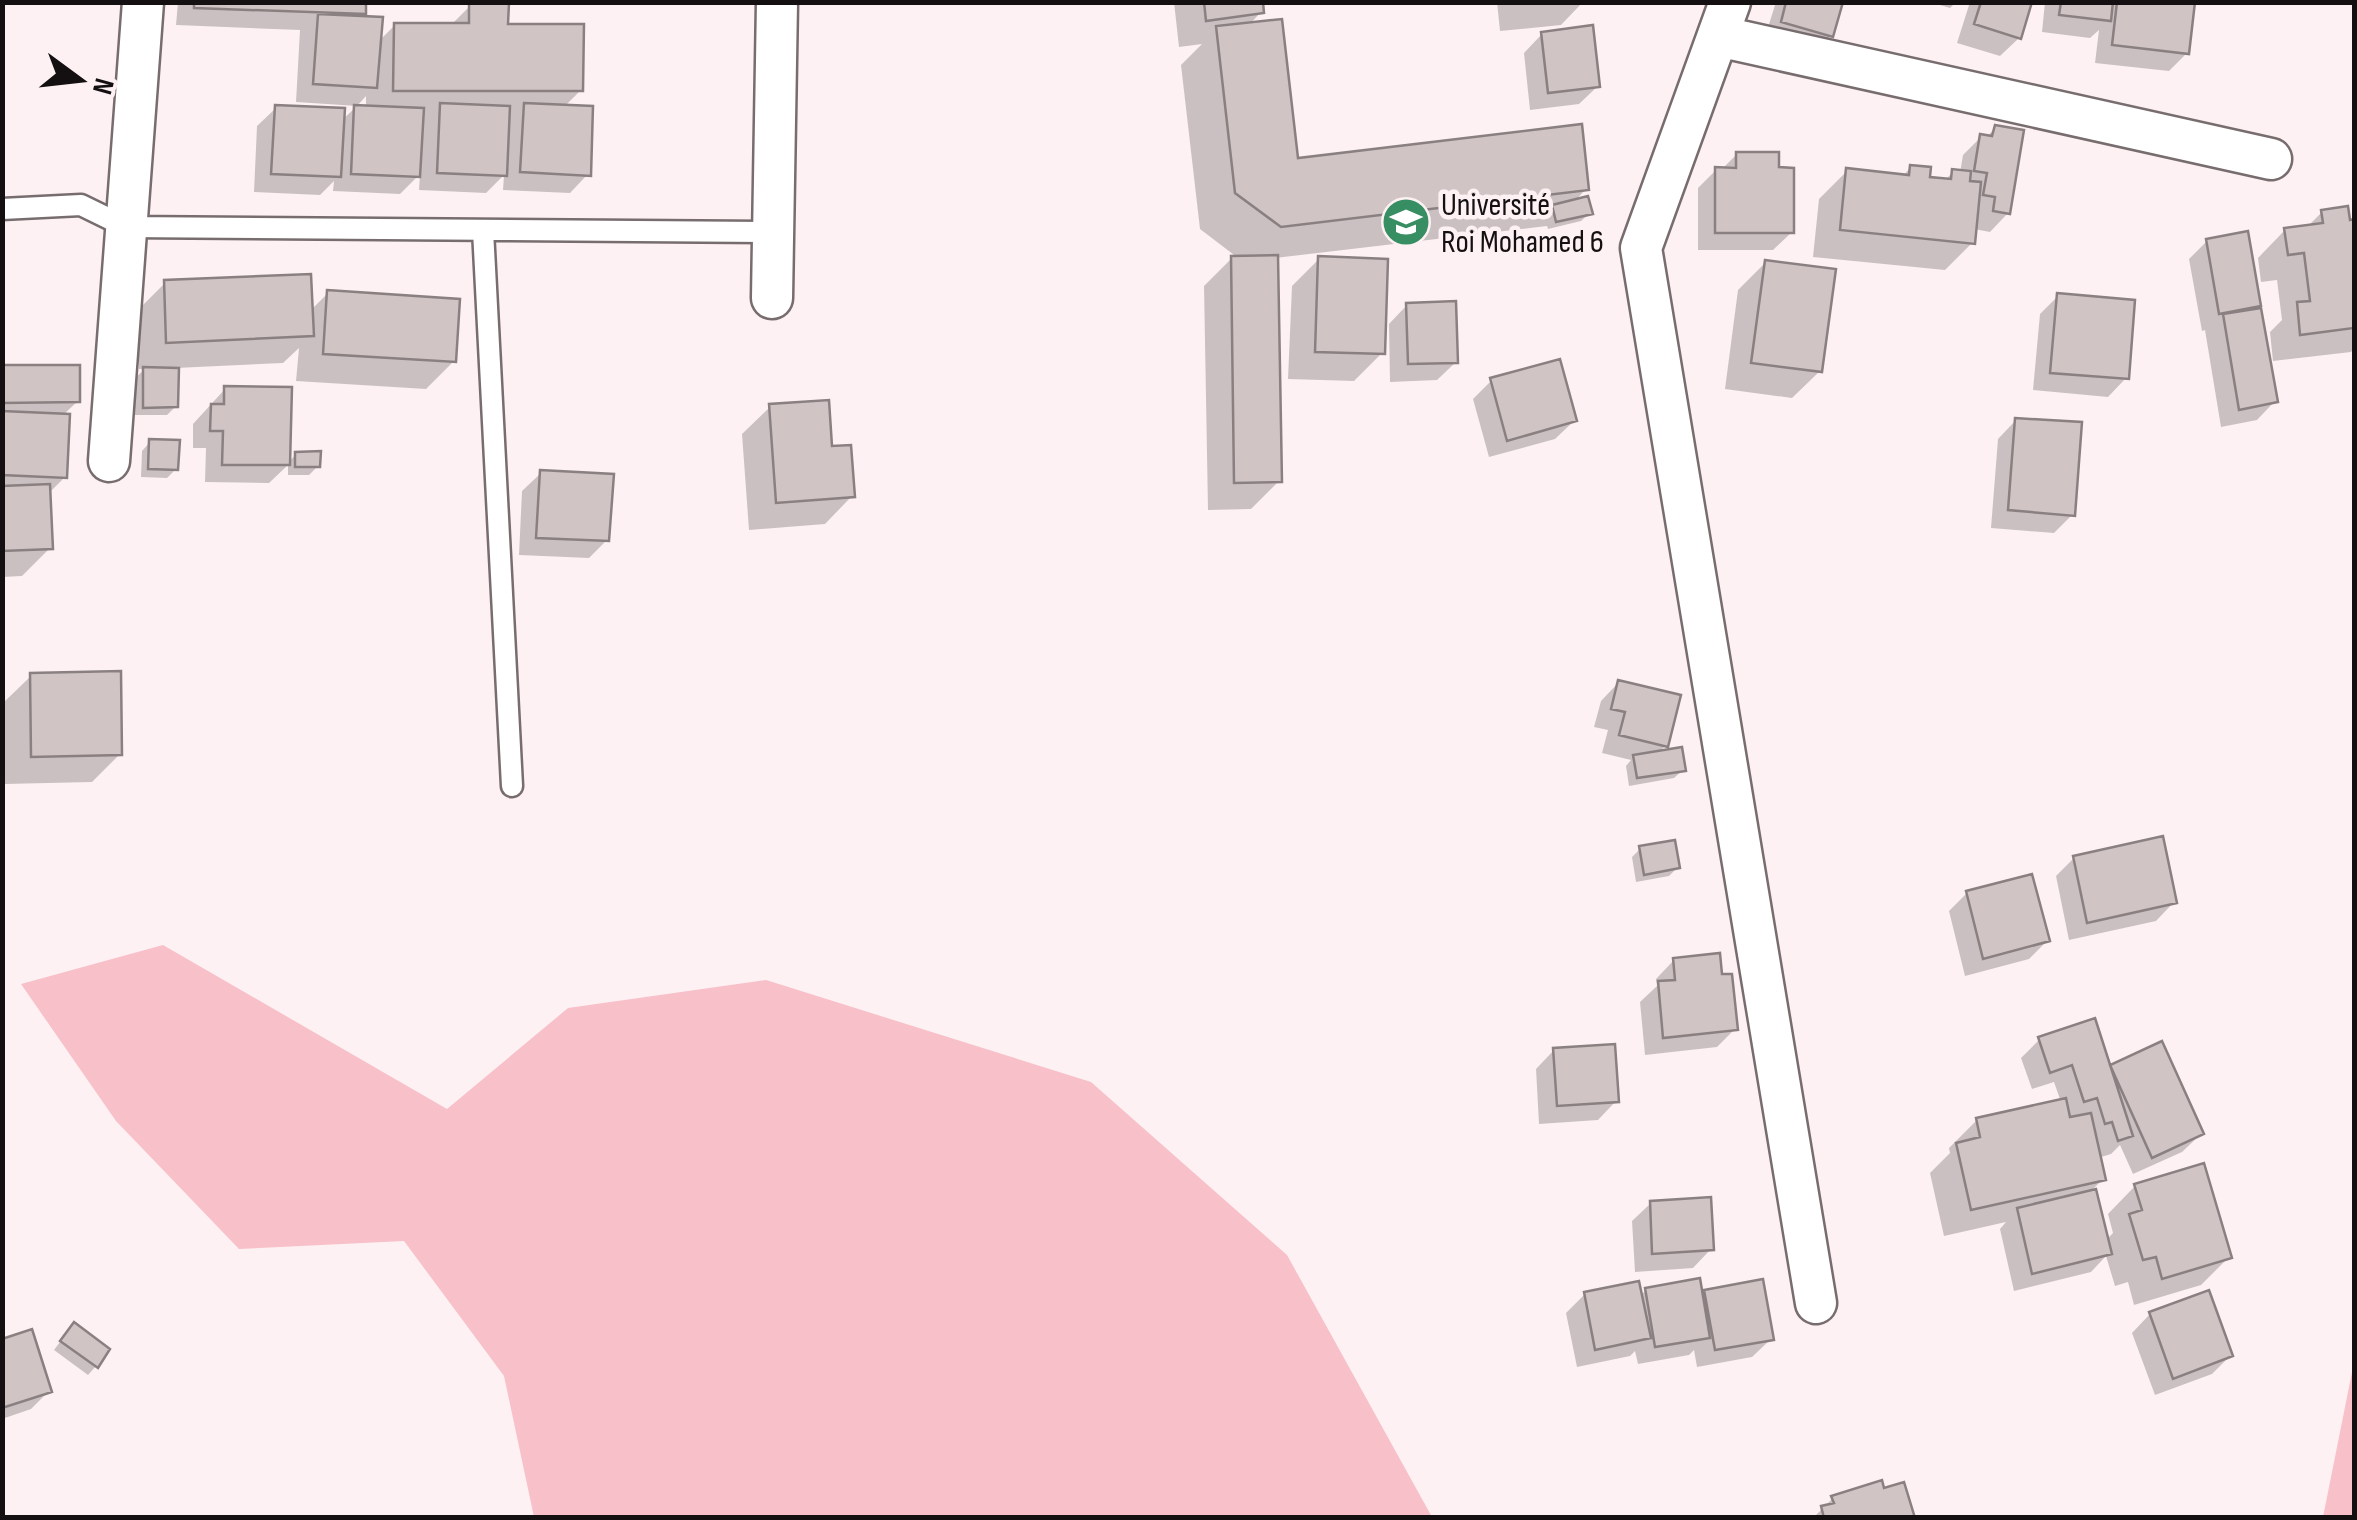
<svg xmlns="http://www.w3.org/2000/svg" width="2357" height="1520" viewBox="0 0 2357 1520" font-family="'Sofia Sans Condensed',sans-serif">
<rect width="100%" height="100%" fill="#fdf1f3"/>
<path fill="#f8c0c9" d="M163,945L447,1109L568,1008L766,980L1091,1082L1287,1255L1432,1517H534L504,1376L404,1241L239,1249L116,1121L21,984Z
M2354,1362V1517H2323Z"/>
<path fill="#0003" d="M178,2H364L363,13L358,18L378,42L395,25L450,26L470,6L506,26L581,90L564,107L588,174L570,193L503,190L504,175L486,193L419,190L420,174L400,194L333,191L334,181L320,195L254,192L257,126L276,108L341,121L355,108H366V96L357,106L296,102L300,30L176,25Z
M1174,2H1260L1261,12L1249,25L1296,161L1586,189L1574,202L1590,213L1581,221L1548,229L1547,226L1275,258L1279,481L1251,509L1208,510L1204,286L1232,258H1238L1200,229L1181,65L1202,44L1179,47Z
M1497,2H1583L1561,25L1500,31Z
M1776,2H1841L1831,36L1813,54L1764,40Z
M1930,2H1956L1950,8Z
M1970,2H2030L2019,38L2000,56L1957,43Z
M2045,2H2193L2187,53L2169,71L2095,63L2099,30L2090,38L2042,32Z
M1542,34L1598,86L1579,104L1530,110L1524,53Z
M1996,128L2008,213L1990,232L1974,229L1973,242L1945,270L1813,257L1819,199L1847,171L1902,177L1911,167L1928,180L1944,181L1953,172L1960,173L1963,155L1981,137H1986Z
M1737,154L1792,232L1773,250H1698V188L1716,170H1721Z
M2322,212L2347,223L2354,222V348L2351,352L2273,361L2270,332L2282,320L2277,280L2261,282L2258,258L2285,230L2307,227Z
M2246,234L2275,401L2257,420L2221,427L2205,330L2202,331L2189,259L2207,241Z
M1319,259L1382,353L1354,381L1288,379L1292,286Z
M1766,262L1820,371L1792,398L1725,389L1738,290Z
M165,283L310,311L328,293L454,361L426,389L296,381L299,348L283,363L176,368V406L167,415H135V378L145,369H139L138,310Z
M2058,296L2126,378L2108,397L2033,390L2040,314Z
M1407,305L1456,362L1437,380L1390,382L1389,324Z
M2,368L78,401L62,416L65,477L48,494L50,548L22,576L2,577Z
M1492,380L1574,421L1555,439L1489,457L1473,399Z
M225,389L288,463L296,454L318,466L309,475H288V465L269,483L205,482L206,448H193V424Z
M770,407L829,449L852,496L825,524L749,530L742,434Z
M2016,420L2072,515L2054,533L1991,528L1998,439Z
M150,442L176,469L167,478L141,477L142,451Z
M541,473L607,540L589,558L519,555L522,491Z
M31,676L120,754L92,782L5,784L3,703Z
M1619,682L1665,746L1658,753L1683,770L1674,778L1629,786L1626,766L1631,760L1602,753L1608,730L1594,727L1601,701Z
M1640,849L1677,868L1669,876L1636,882L1632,857Z
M2074,858L2174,902L2156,921L2069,940L2056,876Z
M1967,893L2047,941L2029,959L1965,976L1949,911Z
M1674,960L1720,977L1735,1029L1717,1047L1645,1055L1640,1002L1657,986L1656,979Z
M2040,1039L2108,1068L2161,1045L2201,1134L2182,1152L2133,1174L2120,1145L2111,1154L2098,1158L2103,1179L2093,1189L2106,1240L2113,1233L2108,1214L2135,1186L2229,1257L2201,1285L2134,1305L2128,1282L2115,1286L2106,1256L2091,1272L2014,1291L2000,1229L2006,1222L1944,1236L1930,1173L1950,1153L1949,1148L1977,1120L2061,1102L2054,1082L2032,1089L2021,1058Z
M1554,1050L1616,1101L1598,1120L1539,1124L1536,1069Z
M1651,1203L1711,1249L1693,1268L1635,1272L1632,1221Z
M1761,1282L1771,1339L1752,1357L1697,1367L1694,1350L1689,1355L1638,1364L1635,1351L1630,1356L1577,1367L1566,1313L1585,1294L1640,1296L1646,1290L1700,1293Z
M2150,1314L2230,1356L2212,1374L2155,1395L2132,1333Z
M66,1334L96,1366L88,1375L54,1350Z
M2,1342L49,1391L31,1409L2,1419Z
M1883,1491L1912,1518H1813L1833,1498Z"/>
<path fill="#d0c4c5" stroke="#8b8081" stroke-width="2.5" d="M194,2H366V14L194,8Z
M1204,2H1263L1264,13L1206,21Z
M1786,2H1843L1833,37L1781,22Z
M1981,2H2032L2021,39L1974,24Z
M2061,2H2113L2111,21L2059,15Z
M2117,2H2195L2189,54L2112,45Z
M469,3H509L508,24H584L583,91H393L394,23H469Z
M318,14L383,17L377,88L313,84Z
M1282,19L1298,158L1582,124L1589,190L1281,227L1235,193L1216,26Z
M1593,25L1600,87L1548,93L1541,32Z
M440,103L510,106L507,176L437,173Z
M524,103L593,106L591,176L520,172Z
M275,105L345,108L341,177L271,174Z
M354,105L424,108L420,177L351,174Z
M1995,125L2024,130L2010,214L1993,211L1995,197L1983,195L1987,173L1974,171L1980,134L1992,136Z
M1736,152H1779V167L1794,168V233H1715V167L1736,168Z
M1910,165L1931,167L1930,177L1951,179L1952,169L1971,171L1970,181L1981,182L1975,244L1840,230L1846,168L1909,175Z
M1588,196L1593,214L1556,222L1552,205Z
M2348,206L2350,220L2354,219V328L2300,335L2297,302L2310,301L2304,253L2288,255L2284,228L2323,223L2321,210Z
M2248,231L2261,306L2219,314L2206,239Z
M1278,255L1282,482L1234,483L1231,256Z
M1318,256L1388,259L1385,354L1315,352Z
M1765,260L1836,269L1822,372L1751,363Z
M311,274L314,336L166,343L164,280Z
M327,290L460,299L456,362L323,354Z
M2057,293L2135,300L2129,379L2050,373Z
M1456,301L1458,363L1408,364L1406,303Z
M2261,308L2278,402L2239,410L2223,314Z
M1560,359L1577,421L1507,441L1490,378Z
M2,365H80V402L2,403Z
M143,367L179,368L178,407L143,408Z
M224,386L292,387L290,465H222L223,431H210L211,404H224Z
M829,400L832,446L851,445L855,497L776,503L769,404Z
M2,411L70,414L67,478L2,475Z
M2015,418L2082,422L2075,516L2008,510Z
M149,439L180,440L178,470L148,469Z
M321,451L320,467H295V452Z
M540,470L614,474L609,541L536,538Z
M50,484L53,549L2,551V486Z
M121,671L122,755L31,757L30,673Z
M1618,680L1681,695L1668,747L1619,735L1625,712L1611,709Z
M1682,747L1686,771L1637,778L1633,755Z
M2163,836L2177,903L2087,923L2073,856Z
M1675,840L1680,868L1644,875L1639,846Z
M2032,874L2050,941L1983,959L1966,891Z
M1720,953L1722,974H1732L1738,1030L1663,1038L1658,981L1675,980L1673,958Z
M2095,1018L2133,1136L2118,1141L2112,1122L2105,1124L2097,1098L2084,1102L2072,1065L2050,1073L2038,1037Z
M2162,1041L2204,1134L2152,1158L2110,1065Z
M1615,1044L1619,1102L1557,1106L1553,1048Z
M2066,1098L2070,1117L2091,1113L2106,1180L1971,1210L1956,1143L1980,1137L1976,1118Z
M2204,1163L2232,1258L2162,1279L2156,1257L2143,1260L2129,1214L2142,1210L2134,1184Z
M2096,1189L2112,1254L2032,1274L2017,1208Z
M1711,1197L1714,1250L1652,1254L1650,1201Z
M1700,1278L1710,1338L1655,1347L1645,1288Z
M1763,1279L1774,1340L1715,1350L1704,1290Z
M1639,1281L1651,1338L1595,1350L1584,1292Z
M2209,1290L2233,1356L2173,1379L2149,1312Z
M74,1322L110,1349L98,1368L60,1341Z
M32,1329L52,1392L2,1408V1339Z
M1882,1480L1884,1488L1904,1482L1915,1518H1824L1821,1506L1834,1503L1831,1496Z"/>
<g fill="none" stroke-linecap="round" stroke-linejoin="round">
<g stroke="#786d6e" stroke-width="25">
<path id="service" d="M2,209L81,205L126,227L773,232
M483,230L512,786"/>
</g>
<g stroke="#786d6e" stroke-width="45">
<path id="minor" d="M1730,2L1641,248L1816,1303
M1718,36L2271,159
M772,298L777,2
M109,461L143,2"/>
</g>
<use href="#service" stroke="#fff" stroke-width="20"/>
<use href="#minor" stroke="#fff" stroke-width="40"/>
</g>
<defs>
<g id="university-disc" transform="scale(2.5)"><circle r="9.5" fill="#378e62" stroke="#fdf1f3"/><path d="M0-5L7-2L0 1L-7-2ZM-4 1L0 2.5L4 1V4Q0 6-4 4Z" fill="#fff"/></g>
</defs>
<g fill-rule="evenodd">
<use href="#university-disc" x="1406" y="222"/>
</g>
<g text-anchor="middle" stroke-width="9" stroke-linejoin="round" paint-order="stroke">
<g font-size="32" fill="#141011" stroke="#fdf1f3" text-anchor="start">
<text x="1441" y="215">Université<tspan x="1441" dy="37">Roi Mohamed 6</tspan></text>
</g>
</g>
<rect width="2357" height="1520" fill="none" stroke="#141011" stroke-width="10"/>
<g transform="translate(80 80) rotate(105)" stroke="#fdf1f3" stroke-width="8" paint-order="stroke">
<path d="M0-8L18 38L0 25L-18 38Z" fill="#141011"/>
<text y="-15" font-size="28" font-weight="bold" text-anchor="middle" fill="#141011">N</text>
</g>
</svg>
